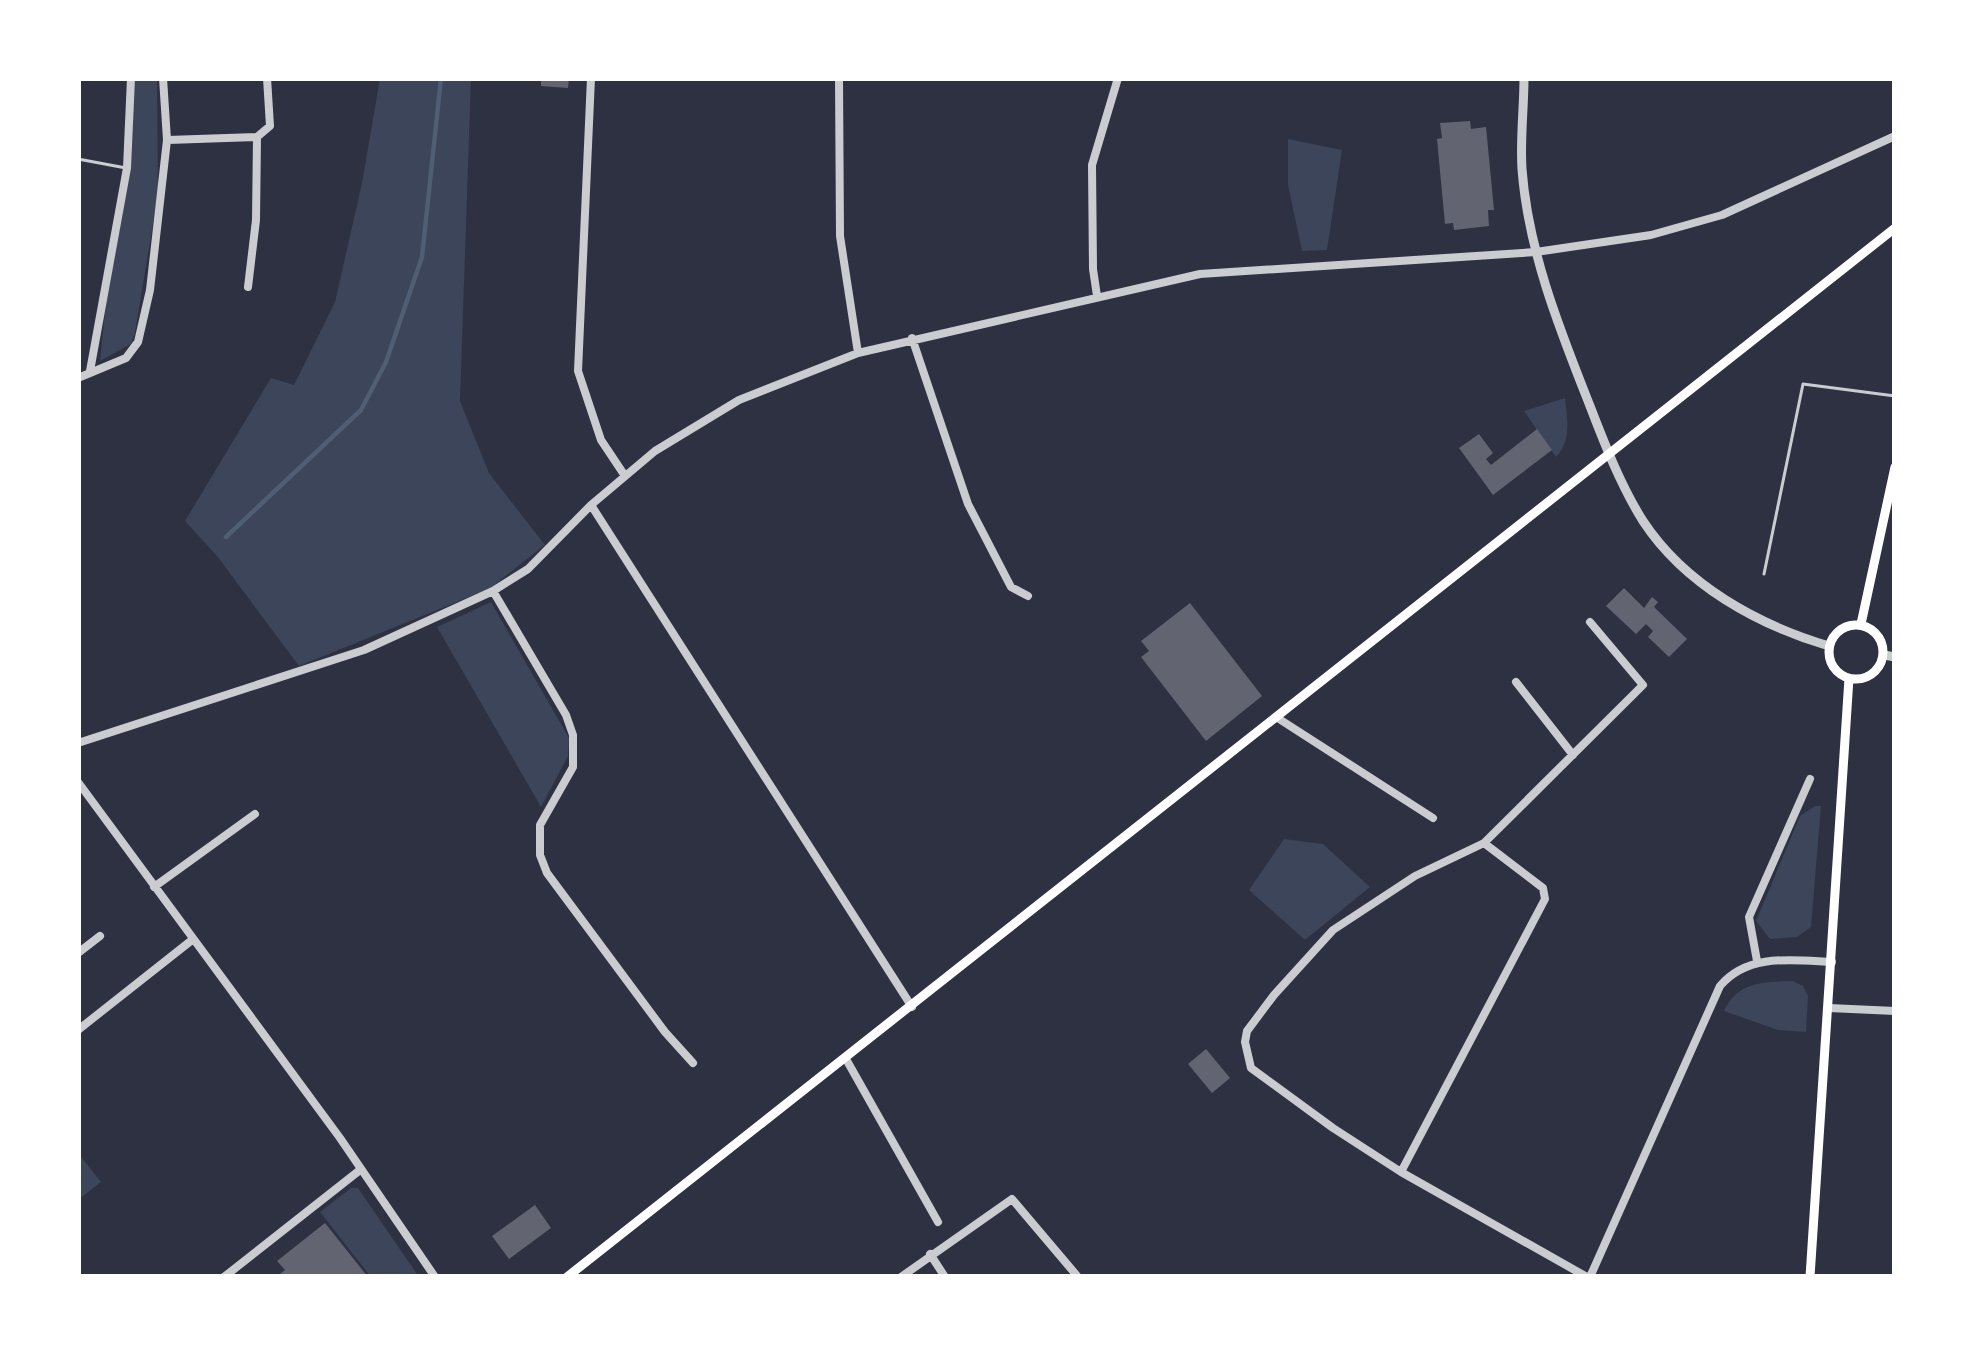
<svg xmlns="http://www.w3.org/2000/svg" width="1973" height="1355" viewBox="0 0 1973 1355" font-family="Literata,serif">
<rect width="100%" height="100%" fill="#2d3142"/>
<path fill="#3c4559" d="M134,78H157L158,193L135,333L131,344L100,361L106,302L131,168Z
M380,78H471L460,401L489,473L545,545L489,589L299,666L217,556L185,521L271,378L294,385L335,302L362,183Z
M1288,139L1342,150L1327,250L1302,251L1288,185Z
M1565,398C1567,418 1572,441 1556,457L1524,411Z
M491,602L569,738L568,756L541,807L437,627Z
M1815,806H1821L1811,927L1797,937L1770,939L1756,921L1800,816Z
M1284,839L1323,844L1370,887L1305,940L1249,890Z
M1793,981L1803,986L1808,996L1806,1032L1778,1030L1724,1011C1738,981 1763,982 1793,981Z
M78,1153L101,1182L78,1200Z
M351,1188H358L419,1277H371L320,1212Z"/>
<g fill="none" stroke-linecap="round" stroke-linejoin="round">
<path stroke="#4f5d75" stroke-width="4.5" d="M226,537L361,410L386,362L422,257L441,78"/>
</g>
<path fill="#626471" d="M541,78H569L568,88L541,86Z
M1470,121L1471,129L1486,127L1494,210H1488L1489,226L1454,230L1453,223L1445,224L1437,139L1442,138L1440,123Z
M1537,429L1552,450L1493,495L1459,448L1479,434L1493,453L1486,459L1491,465Z
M1624,588L1644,608L1652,597L1658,602L1654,607L1687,639L1669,657L1648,637L1653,631L1646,624L1636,634L1606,606Z
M1190,603L1262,696L1206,741L1141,657L1149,651L1141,641Z
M1206,1049L1230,1078L1212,1093L1188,1064Z
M535,1205L551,1228L509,1259L492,1236Z
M325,1223L368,1277H276L285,1270L277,1261Z"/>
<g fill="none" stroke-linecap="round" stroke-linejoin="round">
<path stroke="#caccd0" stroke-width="3" d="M78,159L126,168
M1764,574L1803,384L1895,396"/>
<path stroke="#caccd0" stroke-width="8" d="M591,78L578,371L601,440L625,476
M839,78L840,236L858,353
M168,140L257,137L270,126L267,78
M248,287L256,220L257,137
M1097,296L1093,269L1092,165L1118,78
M912,338L968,504L1011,587L1028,596
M90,371L127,168L131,78
M78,378L126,358L138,342L150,290L167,140L163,78
M591,505L912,1007
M493,591L566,715L573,735V767L540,825V855L547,873L665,1032L693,1063
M1516,682L1573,755
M1276,717L1433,818
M78,743L364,650L493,591L528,569L591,505L655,451L739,400L858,353L1200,274L1536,252L1651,235L1722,215L1895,136
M78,782L340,1138L435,1277
M154,887L255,814
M78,953L100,936
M1757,961L1749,917L1810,779
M1829,1008L1895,1011
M78,1030L192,940
M846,1059L938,1222
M1401,1172L1545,899L1543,888L1484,843
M930,1254L945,1277
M224,1277L360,1170
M901,1277L1012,1199L1078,1277
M1587,1277L1401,1172L1333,1128L1251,1068L1245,1042L1247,1031L1274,995L1333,930L1415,876L1484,843L1643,685L1590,622
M1590,1277L1720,986C1748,953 1792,960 1832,962"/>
<path stroke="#caccd0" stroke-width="9" d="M1524,78C1524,108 1520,139 1522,169C1528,251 1560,330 1590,406C1605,445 1621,486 1643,521C1685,585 1758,625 1829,646
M1884,655L1895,657"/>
<path stroke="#fff" stroke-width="9" d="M1861,624L1895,467
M1829 652a27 27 0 1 1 54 0a27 27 0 1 1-54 0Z
M567,1277L1895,228
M1810,1277L1849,678"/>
</g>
<rect width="1973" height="1355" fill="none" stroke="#ffffff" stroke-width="162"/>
</svg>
